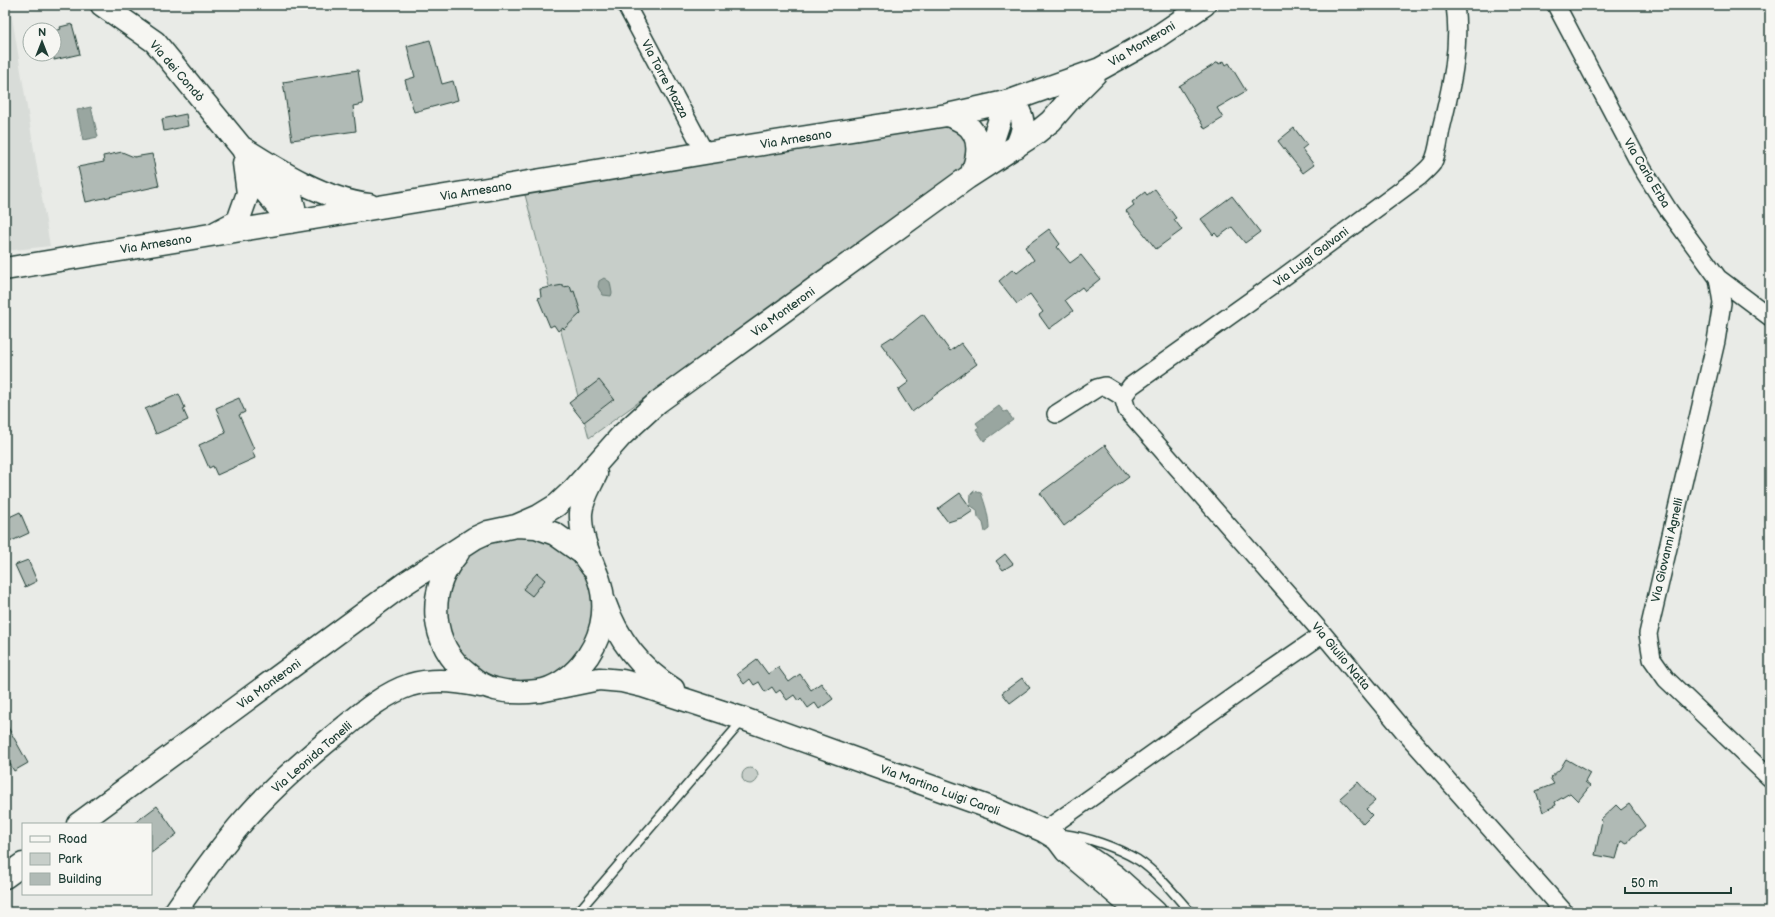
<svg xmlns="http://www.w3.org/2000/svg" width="1775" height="917" viewBox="0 0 1775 917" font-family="'Balsamiq Sans',sans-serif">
<rect width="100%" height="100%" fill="#e9ebe7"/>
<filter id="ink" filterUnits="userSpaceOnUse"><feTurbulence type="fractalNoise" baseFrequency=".025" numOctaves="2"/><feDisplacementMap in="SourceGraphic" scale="8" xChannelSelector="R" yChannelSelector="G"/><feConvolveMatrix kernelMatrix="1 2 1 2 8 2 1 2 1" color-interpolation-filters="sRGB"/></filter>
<g filter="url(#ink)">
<path fill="#d8dcd8" d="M5,5H10L50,246L5,251Z"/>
<path fill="#c7cec9" stroke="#73867e" d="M947,122L968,134L965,164L958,171L589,438L524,191Z
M446 609a74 74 0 1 1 148 0a74 74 0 1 1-148 0Z
M742 776a8 8 0 1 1 16 0a8 8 0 1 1-16 0Z"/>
<path fill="#99a6a0" stroke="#687c75" d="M91,107L98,137L83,140L77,110Z
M604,278L610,282L612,293L611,296L603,295L598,287L599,281Z
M999,406L1004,412L1007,411L1013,420L984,441L976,429L979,427L976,423Z
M974,491L981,493C985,504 989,516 989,529L985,532L983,523L978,517L977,510L970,505L971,494Z"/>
<path fill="#b0bab5" stroke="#1f3d34" d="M72,24L80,54L54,60V31L61,29L60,27Z
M430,40L442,84L453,81L458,100L414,112L405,80L415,77L407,46Z
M1224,61L1226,65L1229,63L1246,91L1217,108L1223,118L1205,129L1179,86L1218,62L1219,64Z
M358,70L363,104L353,106L356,131L292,140L283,82Z
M186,114L188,126L164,131L162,119Z
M1294,128L1307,145L1302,149L1314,165L1303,173L1278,141Z
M122,152L134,157L152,154L159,186L86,202L78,167L104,162L103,156Z
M1155,189L1176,218L1174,219L1182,230L1156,249L1126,211L1134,205L1132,202L1145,192L1147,195Z
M1232,196L1260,232L1245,243L1232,227L1218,237L1215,233L1213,235L1201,219Z
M1049,229L1060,244L1057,247L1070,263L1081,255L1100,279L1085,291L1082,287L1065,300L1073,311L1049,329L1039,315L1043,312L1030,294L1017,304L999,281L1013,269L1017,273L1034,260L1025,247Z
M563,285V287L570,286L572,292L574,291L581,313L564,329L563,327L558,331L554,325L550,327L538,298L541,297L540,289Z
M923,314L950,351L961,343L977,364L912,412L898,390L909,382L881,344L892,337L893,338Z
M599,380L614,399L584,422L569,403Z
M179,394L185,408L183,409L188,420L156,434L145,409Z
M239,398L245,412L239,415L254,449L252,450L255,458L217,475L213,466L209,468L199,445L226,433L216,408Z
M1105,445L1129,477L1064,526L1040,493Z
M960,493L973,511L964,517L948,522L938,509Z
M20,512L29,533L5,544V519Z
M1005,554L1013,564L1003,570L996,561Z
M28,560L37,581L25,587L15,565Z
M537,573L545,580L532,596L523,589Z
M757,659L768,674L778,667L789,682L800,674L811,690L821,683L833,699L819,709L815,703L808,708L801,698L798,701L794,695L787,700L780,690L776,693L772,687L765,692L759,682L754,685L750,679L744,684L737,674Z
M1022,678L1030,688L1010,703L1002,693Z
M5,722L28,763L14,771L5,755Z
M1566,759L1590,773L1585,782L1590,786L1578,801L1570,793L1555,802L1556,805L1543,812L1536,791L1554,784L1550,778L1560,769Z
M1358,782L1375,801L1366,809L1372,815L1363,824L1340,798Z
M1629,804L1645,826L1631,838L1627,844L1621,841L1616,859L1595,855L1602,821L1600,820L1616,805L1621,810Z
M157,806L177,834L151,853V824H133Z"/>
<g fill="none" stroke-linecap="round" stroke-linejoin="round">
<g stroke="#1f3d34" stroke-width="11">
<path id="lane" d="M1063,834C1087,837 1116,847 1138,860C1158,873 1174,894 1190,912
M578,912L743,720"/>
</g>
<g stroke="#1f3d34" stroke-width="20">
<path id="street" d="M626,5L705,153
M1556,5L1642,168L1669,211L1718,278L1770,317
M1718,278L1722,303L1716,341L1648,634L1652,659L1666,679L1770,778
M1123,397L1127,410L1323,634L1403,730L1564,912
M1056,414L1097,388L1105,386L1123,397L1131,386L1270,287L1419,177C1423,173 1428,169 1432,164C1438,154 1439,139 1441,129C1451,88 1461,47 1455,5
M1044,831L1265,674L1323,634"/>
</g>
<g stroke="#1f3d34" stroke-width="25">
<path id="secondary" d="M102,5L155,42L242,148L264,190L290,222
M1010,101C1027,116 1025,129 1016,147
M947,115C974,123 983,140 974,167
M243,148C279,171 325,200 369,205
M973,169L993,140L1002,113L1010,101
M273,172L289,189L294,207L290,222
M217,232L238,221L248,193L244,163
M5,269L705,153L947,115L1010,101L1100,69L1154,39L1204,5
M516,526L539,516L557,505L574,489L622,435L658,402L967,178L1035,134L1051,121L1069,100L1095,74
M458,553C426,590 429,645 469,675C476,681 486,687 495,689C510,693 523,693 538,691C554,689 571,677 581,665C601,642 609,610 599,580C591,559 580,537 581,513C582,499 590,487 596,474
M604,601C617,638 639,668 673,689
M540,691L599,679L622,681L643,686L744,719L874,766L994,809L1044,831L1089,858L1114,875L1155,912
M78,824L404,584L475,538L488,532L516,526L536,527L555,534L582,553L592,567
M5,877L23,864
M175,912C197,880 220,847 246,818C276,784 311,754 346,726C365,710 386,693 410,685C433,678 458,681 481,686"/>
</g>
<g stroke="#1f3d34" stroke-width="25">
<path id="highway" d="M1057,839L1066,851L1138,912"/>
</g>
<use href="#lane" stroke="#f6f6f2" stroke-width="8"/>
<use href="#street" stroke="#f6f6f2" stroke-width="17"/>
<use href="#secondary" stroke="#f6f6f2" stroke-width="22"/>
<use href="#highway" stroke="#f6f6f2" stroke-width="22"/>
</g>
</g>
<g text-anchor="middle" stroke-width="3.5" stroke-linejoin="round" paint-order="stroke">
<g font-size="12" fill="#1f3d34" stroke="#f6f6f2">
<text transform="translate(1142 44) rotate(-31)" y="4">Via Monteroni</text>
<text transform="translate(177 71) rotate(49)" y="4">Via dei Condò</text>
<text transform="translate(665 79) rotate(62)" y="4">Via Torre Mozza</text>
<text transform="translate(796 139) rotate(-9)" y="4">Via Arnesano</text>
<text transform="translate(1647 173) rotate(59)" y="4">Via Carlo Erba</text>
<text transform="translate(476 191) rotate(-9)" y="4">Via Arnesano</text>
<text transform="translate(156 244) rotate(-9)" y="4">Via Arnesano</text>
<text transform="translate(1311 257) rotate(-37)" y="4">Via Luigi Galvani</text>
<text transform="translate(783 312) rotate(-36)" y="4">Via Monteroni</text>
<text transform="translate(1667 550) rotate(-77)" y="4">Via Giovanni Agnelli</text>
<text transform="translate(1341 656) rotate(50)" y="4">Via Giulio Natta</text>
<text transform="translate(269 684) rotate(-36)" y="4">Via Monteroni</text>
<text transform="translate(312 757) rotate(-41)" y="4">Via Leonida Tonelli</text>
<text transform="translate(940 790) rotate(20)" y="4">Via Martino Luigi Caroli</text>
</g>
</g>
<rect width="1775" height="917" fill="none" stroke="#f6f6f2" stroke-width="20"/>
<rect x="10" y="10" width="1755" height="897" fill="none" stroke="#1f3d34" stroke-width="1.5" filter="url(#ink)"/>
<rect x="22" y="823" width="130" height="72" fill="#f6f6f2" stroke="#a0aca6"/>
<rect x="30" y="836" width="20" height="6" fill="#f6f6f2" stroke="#a0aca6"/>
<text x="58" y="843" font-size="12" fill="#1f3d34">Road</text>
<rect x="30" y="853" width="20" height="12" fill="#c7cec9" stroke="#a0aca6"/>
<text x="58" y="863" font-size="12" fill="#1f3d34">Park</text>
<rect x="30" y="873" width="20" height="12" fill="#b0bab5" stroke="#a0aca6"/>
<text x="58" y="883" font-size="12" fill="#1f3d34">Building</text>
<g transform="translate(42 42)"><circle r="19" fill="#f6f6f2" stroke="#a0aca6"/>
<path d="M0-3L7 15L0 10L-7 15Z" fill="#1f3d34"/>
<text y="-6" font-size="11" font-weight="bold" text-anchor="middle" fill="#1f3d34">N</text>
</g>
<path d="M1625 887v6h106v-6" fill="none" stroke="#1f3d34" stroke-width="2"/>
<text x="1631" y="887" font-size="12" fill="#1f3d34" stroke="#f6f6f2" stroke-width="3" paint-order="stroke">50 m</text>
</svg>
